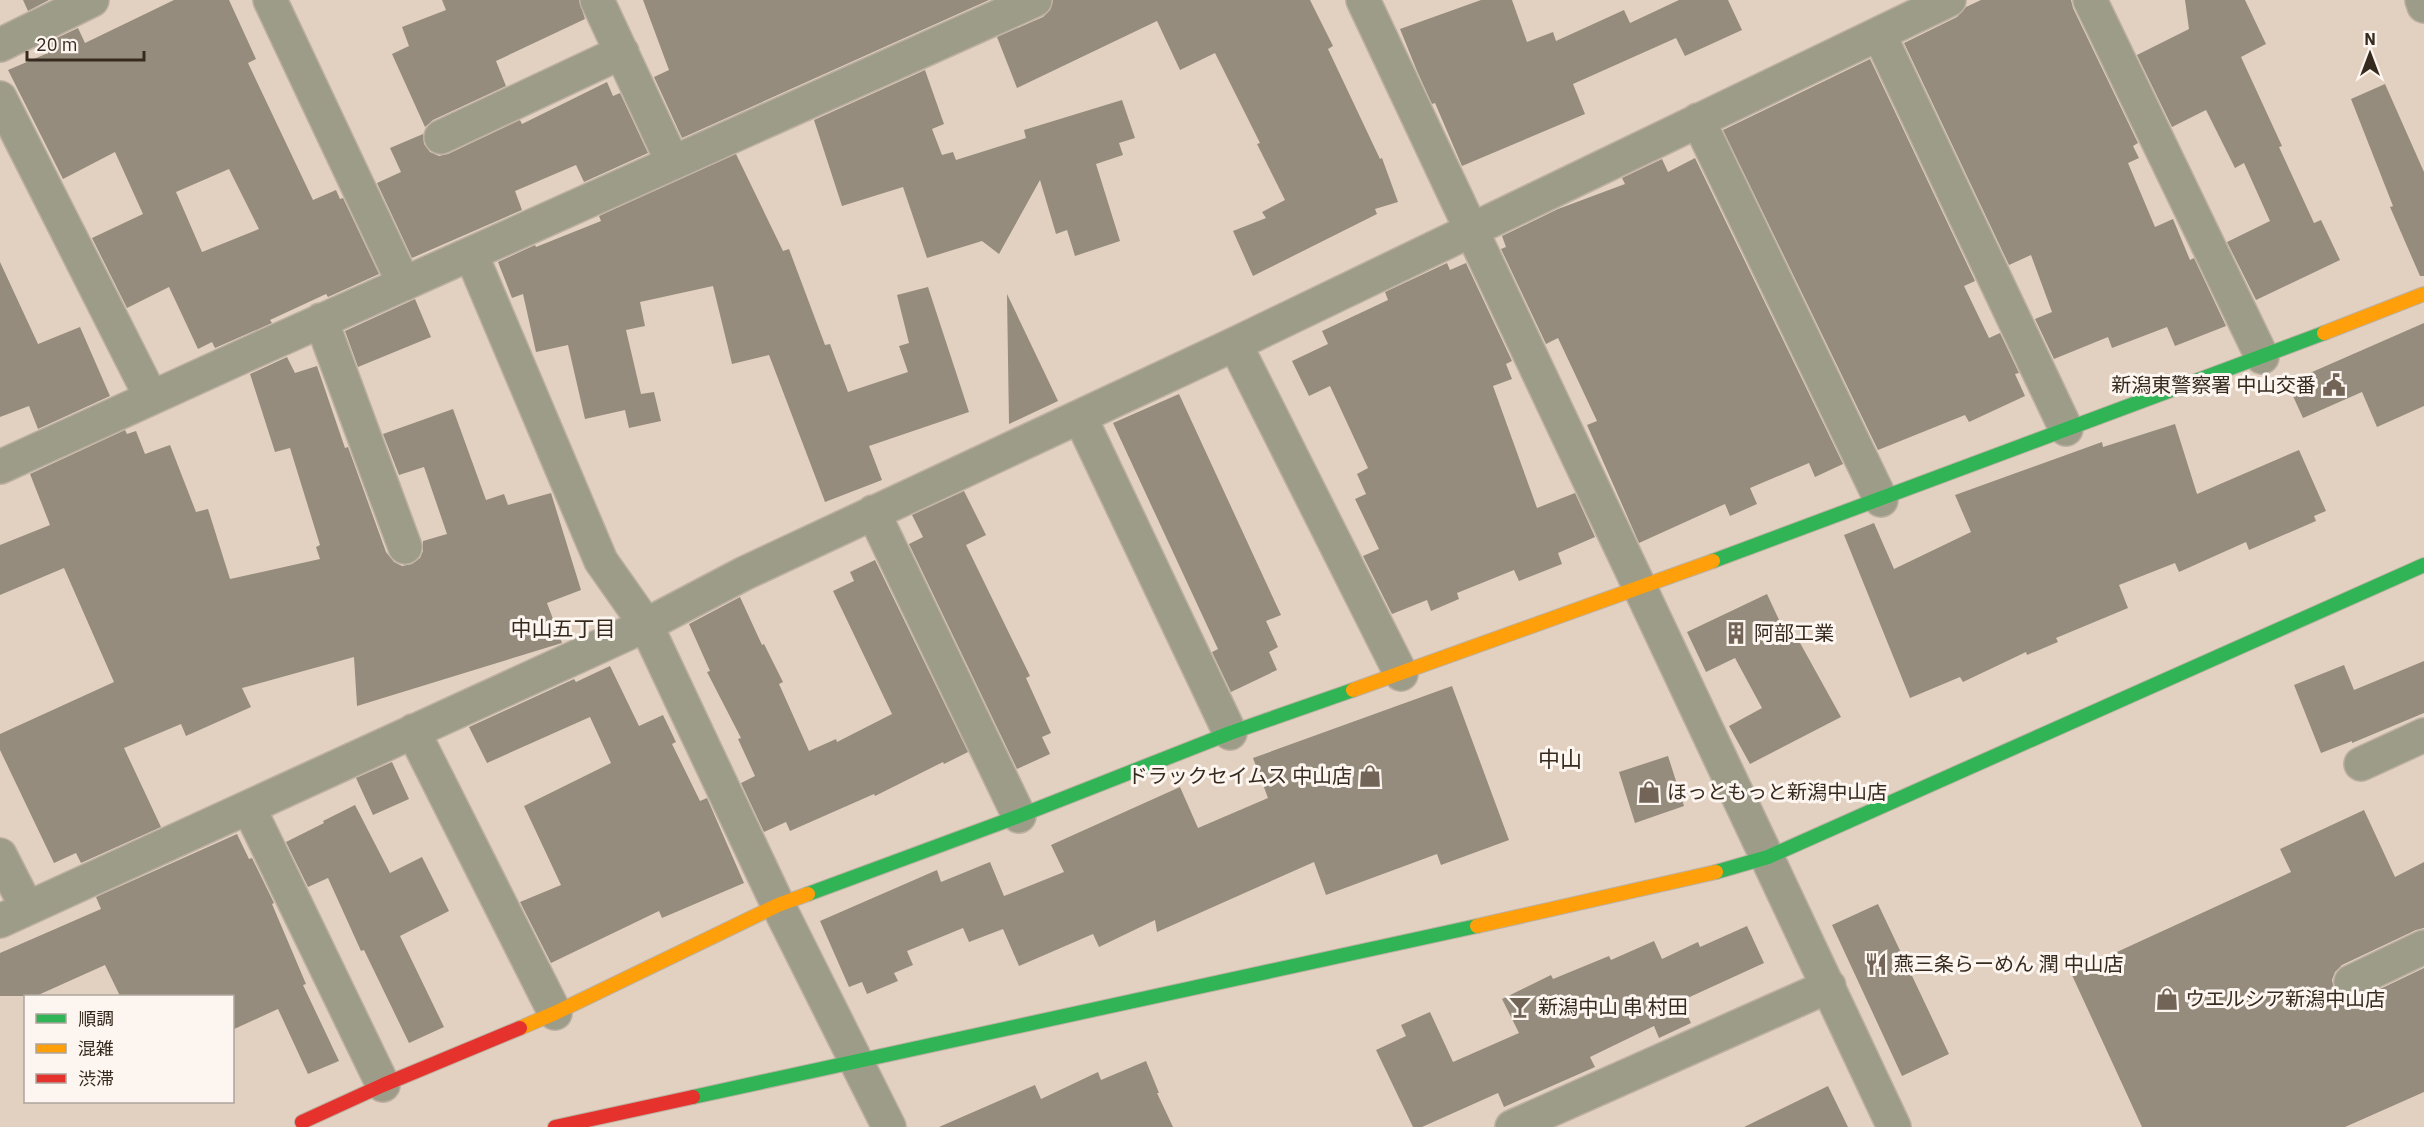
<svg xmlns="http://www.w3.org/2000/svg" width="2424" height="1127" viewBox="0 0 2424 1127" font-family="'IBM Plex Sans','Noto Sans JP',sans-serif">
<rect width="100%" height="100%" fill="#e2d1c0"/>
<path fill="#968c7d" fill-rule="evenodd" d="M23,0H49L28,11Z
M174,0H229L256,59L248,63L313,200L336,190L340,199L343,198L379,274L328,297L326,294L270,320L272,323L215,348L212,342L198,349L169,287L127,308L92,238L143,214L115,152L63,179L8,70L48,53L44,44L78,28L85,43ZM229,169L259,229L202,252L176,192Z
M442,0H579L585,19L496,61L506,86L433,120L425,127L392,54L409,46L402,27L446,10Z
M643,0H989L682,138L654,77L669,70Z
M1053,0H1310L1333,46L1328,49L1380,159L1382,158L1398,202L1375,209L1377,214L1253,276L1233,231L1266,218L1262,212L1285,200L1257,144L1260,143L1215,53L1180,70L1157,21L1017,88L997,37L1043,17L1050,10Z
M1481,0H1512L1527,42L1553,32L1556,41L1624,10L1630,23L1679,0H1728L1742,30L1685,56L1676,38L1573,84L1585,114L1462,166L1435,103L1432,104L1417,71L1400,29Z
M1981,0H2071L2073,8L2138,143L2133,146L2139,158L2128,163L2155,227L2173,219L2190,260L2194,258L2226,326L2175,346L2167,327L2112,348L2108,337L2054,359L2035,319L2052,312L2031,255L2009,265L1904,43L1957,17L1966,7Z
M2185,0H2245L2266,44L2241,57L2282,146L2279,147L2314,223L2321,220L2340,260L2256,300L2227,242L2270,221L2244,163L2235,168L2206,110L2172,127L2137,55L2189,29Z
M1870,59L1975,281L1964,286L1989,338L2000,333L2019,373L2015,374L2025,396L1969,422L1965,415L1878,450L1723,130Z
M925,70L944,124L932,129L942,155L953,152L956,160L1026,138L1024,130L1122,100L1135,138L1119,143L1123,155L1096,164L1120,241L1075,256L1067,230L1056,234L1040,180L999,254L982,241L927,258L903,187L842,206L814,120Z
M607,82L613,96L620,93L648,153L584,182L576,165L515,191L522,210L412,258L377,183L401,172L390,148L423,134L424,144L430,152L439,156L448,154L520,120L522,124Z
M2385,84L2424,172V276H2420L2390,207L2393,206L2351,99Z
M736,154L783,251L789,249L825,345L830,344L848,392L908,372L899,346L909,343L897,295L928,287L969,412L869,446L882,480L825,502L769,355L732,364L713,286L640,302L645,326L626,330L641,394L654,392L661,421L629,428L625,410L585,419L568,345L536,352L523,294L512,298L498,262L535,245L536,247L601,221L599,216Z
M1695,158L1843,464L1815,477L1809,463L1750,488L1757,504L1730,516L1725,504L1639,543L1587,425L1597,421L1558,338L1546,344L1501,249L1506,247L1502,236L1558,209L1625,184L1622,178L1662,159L1668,172Z
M0,262L38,344L80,327L110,396L38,429L29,406L0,417Z
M1447,263L1450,270L1466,263L1512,361L1506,364L1512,379L1493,386L1537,508L1575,493L1595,537L1558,553L1562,564L1519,581L1514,570L1457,593L1459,599L1431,611L1427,600L1392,614L1363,556L1379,549L1355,499L1366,494L1357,474L1368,468L1330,386L1309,396L1292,361L1328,344L1322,331L1388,300L1385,292Z
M1007,294L1058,401L1009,424Z
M415,299L431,337L358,367L345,331Z
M2424,323V406L2377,427L2362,392L2303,418L2287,383Z
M287,357L295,373L317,366L345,448L348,447L386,552L394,562L402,566L412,564L420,558L423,551V541L447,534L424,467L399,475L383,434L453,409L486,500L504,494L508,505L551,493L581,590L547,603L562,643L357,706L354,657L242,688L251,707L186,736L181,724L124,748L161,827L81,863L76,853L54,863L0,750V734L114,682L64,568L0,595V545L50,525L30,474L125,430L127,434L136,431L145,454L170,445L196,512L208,509L230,579L320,559L316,547L320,545L290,448L275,452L250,374Z
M1179,394L1281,615L1266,621L1278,647L1269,652L1277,670L1231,692L1212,652L1218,649L1113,423Z
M2175,424L2197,494L2299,450L2326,511L2314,516L2316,521L2249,550L2246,542L2179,572L2175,563L2119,585L2128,608L2056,638L2058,642L2027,655L2026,652L1963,682L1960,677L1910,698L1844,535L1874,523L1894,569L1971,532L1955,495L2102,442L2103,447Z
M964,491L986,535L966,545L1030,676L1026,678L1051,733L1042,737L1050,754L1017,769L909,544L923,537L912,515Z
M875,560L968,752L944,764L943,762L875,796L874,794L790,831L786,822L764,832L741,783L755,776L738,739L741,738L707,672L710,671L689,624L740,597L762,645L764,644L783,682L779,684L809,751L836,739L837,742L892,714L833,591L854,581L850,572Z
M1767,594L1786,635L1794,632L1841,717L1750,764L1729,726L1762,708L1735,658L1706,672L1687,632Z
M2424,661V713L2352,743V741L2321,753L2294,685L2344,665L2354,690Z
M610,666L639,726L663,715L676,742L672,744L700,801L707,798L744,883L662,918L659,911L551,963L520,902L561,885L524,806L611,763L590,717L487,763L469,727L574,679L576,682Z
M1452,686L1509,840L1441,865L1437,854L1326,895L1314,862L1157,932L1155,920L1099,947L1093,934L1019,966L1003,929L969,942L963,928L907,951L913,965L894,973L898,981L867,994L862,982L849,987L820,921L937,870L941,882L990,862L1004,896L1064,872L1051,845L1180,787L1198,828L1268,798L1253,758Z
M1668,756L1684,806L1635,823L1619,772Z
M392,762L409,799L373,815L356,778Z
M355,805L390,873L422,857L449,911L400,936L444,1027L409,1043L364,950L361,951L328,878L308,887L286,842L324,823L323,821Z
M2364,810L2395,877L2424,862V928L2416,930L2342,965L2335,972L2332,980L2334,990L2341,998L2350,1001L2359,999L2424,968V1092L2345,1127H2142L2071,973L2291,872L2280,849Z
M237,834L249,859L252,858L274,903L272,904L306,984L303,985L339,1061L308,1074L278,1009L232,1030V996H120L105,965L36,996H0V953L101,909L96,897Z
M1878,904L1949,1054L1902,1076L1832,925Z
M1747,926L1764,963L1681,1001L1691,1023L1659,1038L1654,1026L1590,1057L1595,1067L1504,1107L1498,1093L1422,1127H1413L1376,1050L1406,1036L1401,1025L1430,1012L1453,1062L1519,1033L1502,999L1551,975L1553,979L1609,956L1611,960L1654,941L1662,959L1698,942L1700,947Z
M1146,1061L1159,1093H1157L1173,1127H939L1035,1085L1041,1099L1098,1072L1101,1080Z
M1828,1086L1848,1127H1744Z"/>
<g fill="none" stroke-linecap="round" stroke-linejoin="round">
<g stroke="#bdb0a2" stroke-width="36">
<path id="street" d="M270,0L404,284
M597,0L672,161
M1363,0L1894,1127
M2090,0L2262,357
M2422,0L2424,6
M1879,34L2066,429
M0,45L92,0
M0,98L151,397
M1698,120L1881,500
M441,137L622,52
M471,254L601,561L646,625L778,905L889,1127
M321,320L405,547
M1235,344L1401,674
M1080,417L1230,733
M0,467C344,309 690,155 1035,0
M873,512L1019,816
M413,731L555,1013
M2361,764L2424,735
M249,808L383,1085
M0,855L27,908
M0,921L646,625L745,573L1235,344L1949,0
M2351,982L2424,947
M1512,1127L1829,986"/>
</g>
<g stroke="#bdb0a2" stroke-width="16">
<path id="fast" d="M1713,561L2324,333
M1716,872L1768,857L2424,565
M808,894L1019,816L1230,733L1353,690
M693,1097L1477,926"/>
</g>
<g stroke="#bdb0a2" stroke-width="16">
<path id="slow" d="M2324,333L2424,294
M1353,690L1713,561
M1477,926L1716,872
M520,1028L555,1013L778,905L808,894"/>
</g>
<g stroke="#bdb0a2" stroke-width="16">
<path id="jam" d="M302,1122L383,1085L520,1028
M555,1127L693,1097"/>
</g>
<use href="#street" stroke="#9d9c88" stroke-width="33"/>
<use href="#fast" stroke="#30b455" stroke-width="14"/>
<use href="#slow" stroke="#ff9f0a" stroke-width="14"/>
<use href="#jam" stroke="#e5322d" stroke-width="14"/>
</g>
<defs>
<g id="civic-bare" transform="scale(1.8)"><path d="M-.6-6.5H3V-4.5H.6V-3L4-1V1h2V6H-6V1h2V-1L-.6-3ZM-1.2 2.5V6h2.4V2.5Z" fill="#726457" stroke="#fdf6f0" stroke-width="2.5" paint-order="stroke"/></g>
<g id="building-bare" transform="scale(1.8)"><path d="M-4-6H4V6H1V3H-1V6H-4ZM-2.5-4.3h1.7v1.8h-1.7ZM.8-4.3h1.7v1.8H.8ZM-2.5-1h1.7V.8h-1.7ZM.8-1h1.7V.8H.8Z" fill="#726457" stroke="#fdf6f0" stroke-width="2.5" paint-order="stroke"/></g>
<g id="shop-bare" transform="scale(1.8)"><path d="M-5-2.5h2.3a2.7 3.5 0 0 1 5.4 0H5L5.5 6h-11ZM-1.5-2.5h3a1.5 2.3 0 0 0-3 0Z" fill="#726457" stroke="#fdf6f0" stroke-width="2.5" paint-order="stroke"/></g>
<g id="restaurant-bare" transform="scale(1.8)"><path d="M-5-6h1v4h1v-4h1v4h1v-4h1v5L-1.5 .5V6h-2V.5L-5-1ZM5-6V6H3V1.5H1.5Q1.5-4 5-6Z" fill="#726457" stroke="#fdf6f0" stroke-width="2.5" paint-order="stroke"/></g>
<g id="bar-bare" transform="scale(1.8)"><path d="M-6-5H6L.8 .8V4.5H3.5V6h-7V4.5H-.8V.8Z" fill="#726457" stroke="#fdf6f0" stroke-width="2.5" paint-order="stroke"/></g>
</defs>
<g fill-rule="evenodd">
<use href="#civic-bare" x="2334" y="385"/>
<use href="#building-bare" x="1736" y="633"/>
<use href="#shop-bare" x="1370" y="776"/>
<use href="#shop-bare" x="1649" y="792"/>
<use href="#restaurant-bare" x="1876" y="964"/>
<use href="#shop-bare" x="2167" y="999"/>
<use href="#bar-bare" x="1520" y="1007"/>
</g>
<g text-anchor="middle" stroke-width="6" stroke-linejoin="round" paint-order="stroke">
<g font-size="20" fill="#362a1e" stroke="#fdf6f0" text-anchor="start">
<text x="2316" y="392" text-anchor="end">新潟東警察署 中山交番</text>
<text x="1754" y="640">阿部工業</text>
<text x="1352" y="783" text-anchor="end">ドラックセイムス 中山店</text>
<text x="1667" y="799">ほっともっと新潟中山店</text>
<text x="1894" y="971">燕三条らーめん 潤 中山店</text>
<text x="2185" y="1006">ウエルシア新潟中山店</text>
<text x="1538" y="1014">新潟中山 串 村田</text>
</g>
<g font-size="21" fill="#362a1e" stroke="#fdf6f0">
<text x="563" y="636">中山五丁目</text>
</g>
<g font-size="22" fill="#362a1e" stroke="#fdf6f0">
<text x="1560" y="767">中山</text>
</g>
</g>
<rect x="24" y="995" width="210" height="108" fill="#fdf6f0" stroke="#ada49c" stroke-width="1.5"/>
<rect x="36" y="1014" width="30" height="9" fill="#30b455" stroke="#ada49c" stroke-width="1.5"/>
<text x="78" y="1025" font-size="18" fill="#362a1e">順調</text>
<rect x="36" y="1044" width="30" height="9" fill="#ff9f0a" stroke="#ada49c" stroke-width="1.5"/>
<text x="78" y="1055" font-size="18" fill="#362a1e">混雑</text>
<rect x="36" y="1074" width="30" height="9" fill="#e5322d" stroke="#ada49c" stroke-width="1.5"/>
<text x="78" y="1085" font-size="18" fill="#362a1e">渋滞</text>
<g transform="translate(2370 54)" stroke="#fdf6f0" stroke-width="4.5" paint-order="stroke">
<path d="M0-4.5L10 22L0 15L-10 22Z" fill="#362a1e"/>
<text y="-9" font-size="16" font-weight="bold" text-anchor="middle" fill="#362a1e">N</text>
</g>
<path d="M27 51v9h117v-9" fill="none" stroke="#362a1e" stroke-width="3"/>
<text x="36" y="51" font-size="18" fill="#362a1e" stroke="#fdf6f0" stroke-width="4.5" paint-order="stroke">20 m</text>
</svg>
